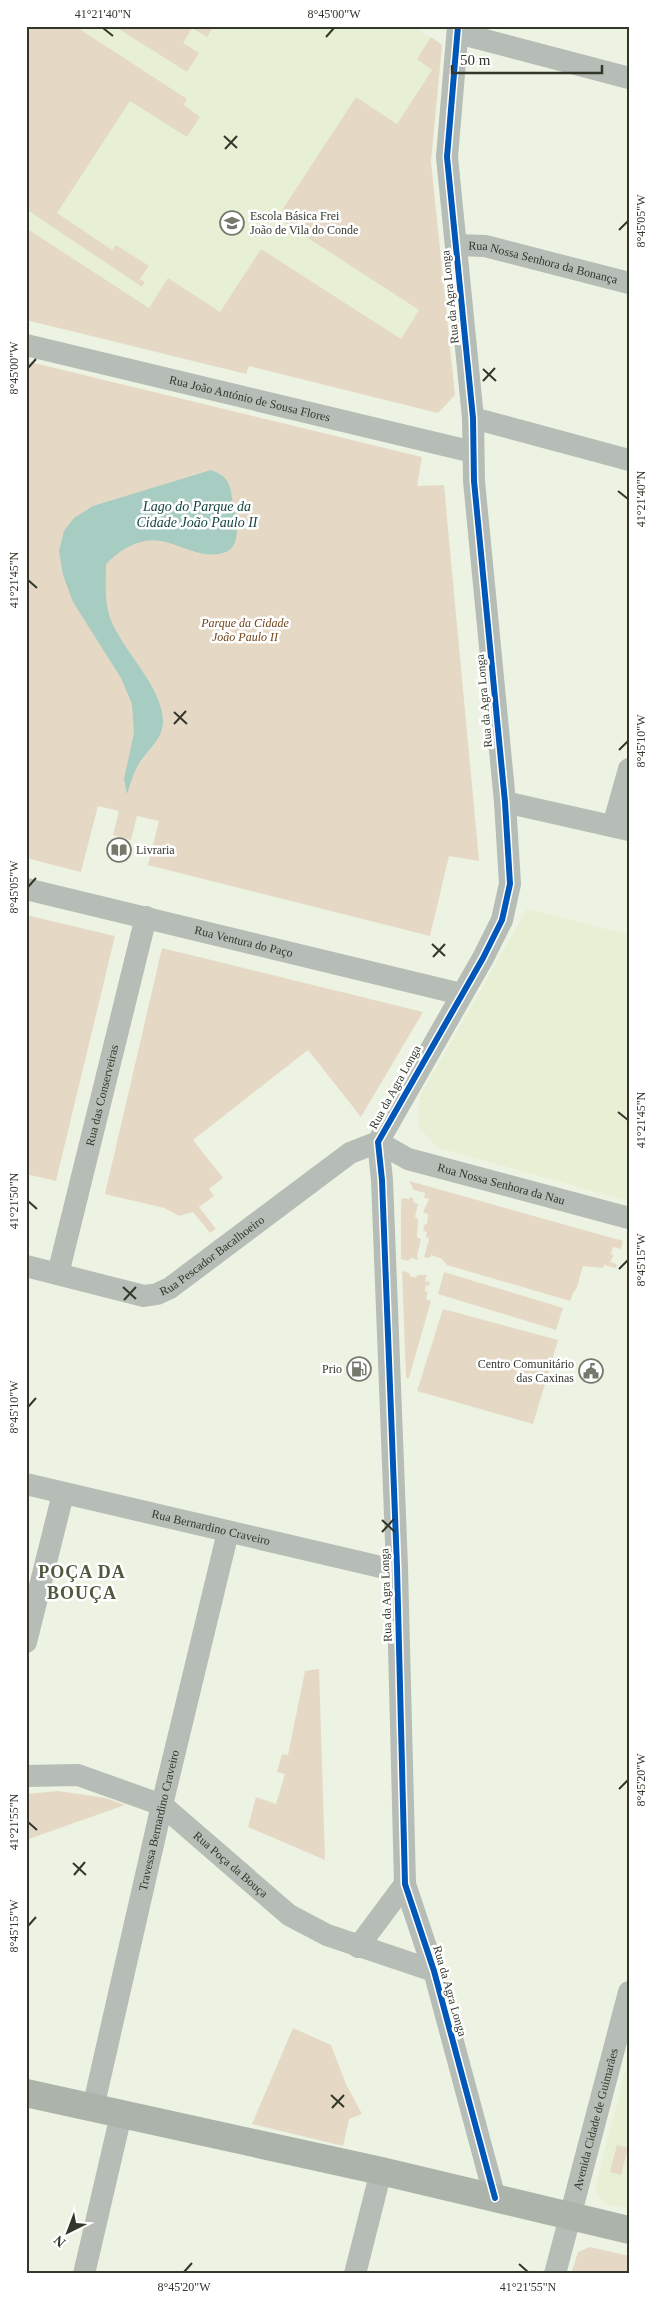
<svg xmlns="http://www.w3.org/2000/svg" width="655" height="2300" viewBox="0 0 655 2300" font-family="Georgia,serif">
<rect width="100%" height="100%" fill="#edf3e2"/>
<path fill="#e7f0d4" d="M26,26H414L442,45L431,162L455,395L438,413L249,366L26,284Z
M527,909L629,935V1201L436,1147L420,1128L418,1121L420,1096Z
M629,2055V2209L604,2203L595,2189Z"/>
<path fill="#e5d9c6" d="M26,26H75L187,99L184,105L200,117L187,137L130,101L57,213L112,250L116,245L149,266L140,279L145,282L142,287L26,209Z
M114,26H214L207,37L192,28L183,43L199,53L187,72Z
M431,37L442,45L431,162L455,395L438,413L249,366L246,374L26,320V228L149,308L168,278L220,312L261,249L401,339L419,310L277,218L356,97L397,124L432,70L417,59Z
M26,361L422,457L417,486L444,485L479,861L449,856L430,936L148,865L159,821L137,816L131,840L113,835L119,811L98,806L81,872L26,858Z
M26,915L115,936L56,1181L26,1174Z
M162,948L423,1012L361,1117L308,1050L193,1140L223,1178L209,1189L214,1196L199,1207L216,1229L210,1233L193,1212L179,1216L164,1208L105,1194Z
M409,1181L623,1241L621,1249L613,1247L611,1254L614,1255L610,1262L617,1264L616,1268L604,1265L603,1268L583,1266L576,1290L574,1291L570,1301L447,1265L442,1259L431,1255L430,1258L424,1257L429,1239L426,1237L427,1232L423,1231L425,1224H427L428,1214L423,1212L429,1199L424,1198L425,1193L414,1190Z
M410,1197L413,1198V1202L418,1204L415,1217L418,1219L417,1237L421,1239L417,1256L418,1260L411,1258L408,1261L401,1259V1203L402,1198L409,1199Z
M402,1271L409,1273L410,1276L416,1278L417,1275H427L425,1281L430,1282L429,1286L426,1285L425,1291L428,1292L426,1299L431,1301L409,1378H406Z
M444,1272L563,1308L556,1330L438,1294Z
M443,1309L558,1340L533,1424L417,1391Z
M319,1669L325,1860L248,1827L256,1797L276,1804L285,1774L277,1772L282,1754L288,1755L305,1671Z
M58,1791L106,1798L125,1805L26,1840V1794Z
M293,2028L331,2045L346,2084L362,2114L349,2119L343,2146L252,2124Z
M617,2145L628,2148L621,2175L610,2172Z
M590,2247L629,2256V2274H571L578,2252Z"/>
<path fill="#a7ccc1" d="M211,470C227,476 230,482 232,498C235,514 245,547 223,553C196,561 172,536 145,541C129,544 117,553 106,564C106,582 104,600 110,618C123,652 164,688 163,723C162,742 143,753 136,769C132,777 130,786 127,794L124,779L134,733L132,704L121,678L73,602L63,575L59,551L64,531L74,518L93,506Z"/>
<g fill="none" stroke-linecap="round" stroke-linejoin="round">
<g stroke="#b6bcb6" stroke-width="22">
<path d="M458,26L447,157L473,418L474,481L505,802L510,884L502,920L483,958L378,1142L382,1180L397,1567L405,1884L434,1971L495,2198"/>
<path d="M458,33L629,78"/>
<path id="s1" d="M456,245L485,246L629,283"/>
<path id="s2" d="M26,345L473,452"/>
<path d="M473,418L629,460"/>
<path d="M505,802L629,830"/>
<path d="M613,826L629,769"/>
<path id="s3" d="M26,889L461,994"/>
<path id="s4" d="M378,1142L408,1159L629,1218"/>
<path id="s5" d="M26,1266L144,1296L157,1294L170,1288L350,1153L378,1142"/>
<path id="s6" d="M58,1274L146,917"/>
<path id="s7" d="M26,1484L385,1568L397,1567"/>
<path d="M26,1642L63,1494"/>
<path id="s8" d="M26,1776L78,1775L162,1805L289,1915L327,1935L434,1971"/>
<path d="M358,1947L405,1884"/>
<path id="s9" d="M93,2108L162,1805L228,1532"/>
<path d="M84,2274L121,2115"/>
<path d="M355,2274L381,2171"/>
<path id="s10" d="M555,2274L629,1992"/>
</g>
<path stroke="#acb3ab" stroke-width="28" d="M26,2093L381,2171L629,2230"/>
<g stroke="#fff" stroke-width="9">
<path id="cycleway" d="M458,26L447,157L473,418L474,481L505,802L510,884L502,920L483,958L378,1142L382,1180L397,1567L405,1884L434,1971L495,2198"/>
</g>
<use href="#cycleway" stroke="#0057b8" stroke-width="6"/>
</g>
<path fill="none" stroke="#33372b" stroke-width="2" d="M103,28L113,36M326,37L334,28M224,136L237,148M225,149L237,136M619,230L628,221M28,368L36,359M483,369L496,381M483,381L495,368M618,491L628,499M28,580L37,588M174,712L187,724M174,724L186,711M619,750L628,741M28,887L36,878M432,944L445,956M433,957L445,944M618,1112L628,1120M28,1201L37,1209M619,1269L628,1260M123,1287L136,1299M124,1300L136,1287M28,1407L36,1398M382,1520L395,1532M382,1532L394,1519M619,1789L628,1780M28,1822L37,1830M73,1863L86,1875M74,1875L85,1862M28,1926L36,1917M331,2095L344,2107M332,2108L344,2095M519,2264L528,2272M184,2272L192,2263"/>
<defs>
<g id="school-ring" transform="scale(1.25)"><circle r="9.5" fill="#fff" stroke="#74796b" stroke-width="1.5"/><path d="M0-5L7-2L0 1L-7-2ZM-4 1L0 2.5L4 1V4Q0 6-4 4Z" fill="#74796b"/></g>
<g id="library-ring" transform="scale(1.25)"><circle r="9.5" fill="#fff" stroke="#74796b" stroke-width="1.5"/><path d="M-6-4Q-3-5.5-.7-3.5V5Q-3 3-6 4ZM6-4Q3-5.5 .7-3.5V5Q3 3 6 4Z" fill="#74796b"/></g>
<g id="fuel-ring" transform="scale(1.25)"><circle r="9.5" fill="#fff" stroke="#74796b" stroke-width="1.5"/><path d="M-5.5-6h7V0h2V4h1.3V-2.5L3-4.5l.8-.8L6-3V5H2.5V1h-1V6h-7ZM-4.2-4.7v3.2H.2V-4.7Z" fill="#74796b"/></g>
<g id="civic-ring" transform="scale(1.25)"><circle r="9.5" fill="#fff" stroke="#74796b" stroke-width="1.5"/><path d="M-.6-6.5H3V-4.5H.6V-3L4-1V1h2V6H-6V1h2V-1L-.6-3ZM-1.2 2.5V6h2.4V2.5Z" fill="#74796b"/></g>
</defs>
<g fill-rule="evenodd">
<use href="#school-ring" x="232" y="223"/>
<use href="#library-ring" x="119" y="850"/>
<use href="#fuel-ring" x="359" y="1369"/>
<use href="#civic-ring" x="591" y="1371"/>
</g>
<g text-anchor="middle" stroke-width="5" stroke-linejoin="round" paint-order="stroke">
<g font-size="12" fill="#33372b" stroke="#fff" text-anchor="start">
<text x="250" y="220">Escola Básica Frei<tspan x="250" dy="14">João de Vila do Conde</tspan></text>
<text x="136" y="854">Livraria</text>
<text x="574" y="1368" text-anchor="end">Centro Comunitário<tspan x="574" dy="14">das Caxinas</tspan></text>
<text x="342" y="1373" text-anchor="end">Prio</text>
</g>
<g font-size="12" fill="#33372b" stroke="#fff">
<text dy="4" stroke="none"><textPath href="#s1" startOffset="89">Rua Nossa Senhora da Bonança</textPath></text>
<text transform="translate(450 297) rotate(-96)" y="4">Rua da Agra Longa</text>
<text dy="4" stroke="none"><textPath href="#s2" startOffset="230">Rua João António de Sousa Flores</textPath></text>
<text transform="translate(484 701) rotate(-95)" y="4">Rua da Agra Longa</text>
<text dy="4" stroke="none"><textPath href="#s3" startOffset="224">Rua Ventura do Paço</textPath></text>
<text transform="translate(395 1087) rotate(-61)" y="4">Rua da Agra Longa</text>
<text dy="4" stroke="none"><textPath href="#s6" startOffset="184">Rua das Conserveiras</textPath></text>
<text dy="4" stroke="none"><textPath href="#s4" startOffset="131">Rua Nossa Senhora da Nau</textPath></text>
<text dy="4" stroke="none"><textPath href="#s5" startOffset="202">Rua Pescador Bacalhoeiro</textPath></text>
<text dy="4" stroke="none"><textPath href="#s7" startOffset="190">Rua Bernardino Craveiro</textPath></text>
<text transform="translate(386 1595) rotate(-92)" y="4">Rua da Agra Longa</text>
<text dy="4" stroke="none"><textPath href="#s9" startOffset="295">Travessa Bernardino Craveiro</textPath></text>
<text dy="4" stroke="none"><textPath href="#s8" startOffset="232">Rua Poça da Bouça</textPath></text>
<text transform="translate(450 1991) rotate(74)" y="4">Rua da Agra Longa</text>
<text dy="4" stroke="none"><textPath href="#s10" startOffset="160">Avenida Cidade de Guimarães</textPath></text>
</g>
<g font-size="12" font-style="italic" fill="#72441b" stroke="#fff">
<text x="245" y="627">Parque da Cidade<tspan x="245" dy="14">João Paulo II</tspan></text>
</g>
<g font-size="14" font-style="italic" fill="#17453f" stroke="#fff">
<text x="197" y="511">Lago do Parque da<tspan x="197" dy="16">Cidade João Paulo II</tspan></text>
</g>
<g font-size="18" font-weight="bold" letter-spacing="1" fill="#50583e" stroke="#fff">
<text x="82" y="1578">POÇA DA<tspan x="82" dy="21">BOUÇA</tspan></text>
</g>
</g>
<rect width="655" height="2300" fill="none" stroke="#ffffff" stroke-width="55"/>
<g transform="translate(68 2232) rotate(222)" stroke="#ffffff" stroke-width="4" paint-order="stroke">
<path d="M0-4L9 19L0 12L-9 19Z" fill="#33372b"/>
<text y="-8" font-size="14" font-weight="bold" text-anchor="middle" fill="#33372b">N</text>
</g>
<path d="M452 65v8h150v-8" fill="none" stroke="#33372b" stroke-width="2.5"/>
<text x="460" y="65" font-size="15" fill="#33372b" stroke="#ffffff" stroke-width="4" paint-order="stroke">50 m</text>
<rect x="28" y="28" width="600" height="2244" fill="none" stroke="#33372b" stroke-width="2"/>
<g font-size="12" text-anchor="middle" fill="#33372b">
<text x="103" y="18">41°21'40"N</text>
<text x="334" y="18">8°45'00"W</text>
<text transform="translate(641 221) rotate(-90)" y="4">8°45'05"W</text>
<text transform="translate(14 368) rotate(-90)" y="4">8°45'00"W</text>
<text transform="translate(641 499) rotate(-90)" y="4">41°21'40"N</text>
<text transform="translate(14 580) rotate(-90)" y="4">41°21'45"N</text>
<text transform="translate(641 741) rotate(-90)" y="4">8°45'10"W</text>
<text transform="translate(14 887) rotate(-90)" y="4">8°45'05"W</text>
<text transform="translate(641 1120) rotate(-90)" y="4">41°21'45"N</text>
<text transform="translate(14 1201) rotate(-90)" y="4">41°21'50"N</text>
<text transform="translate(641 1260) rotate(-90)" y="4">8°45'15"W</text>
<text transform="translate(14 1407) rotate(-90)" y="4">8°45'10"W</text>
<text transform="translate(641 1780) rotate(-90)" y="4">8°45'20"W</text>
<text transform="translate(14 1822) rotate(-90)" y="4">41°21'55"N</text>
<text transform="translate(14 1926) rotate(-90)" y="4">8°45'15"W</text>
<text x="184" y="2291">8°45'20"W</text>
<text x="528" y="2291">41°21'55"N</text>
</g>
</svg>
